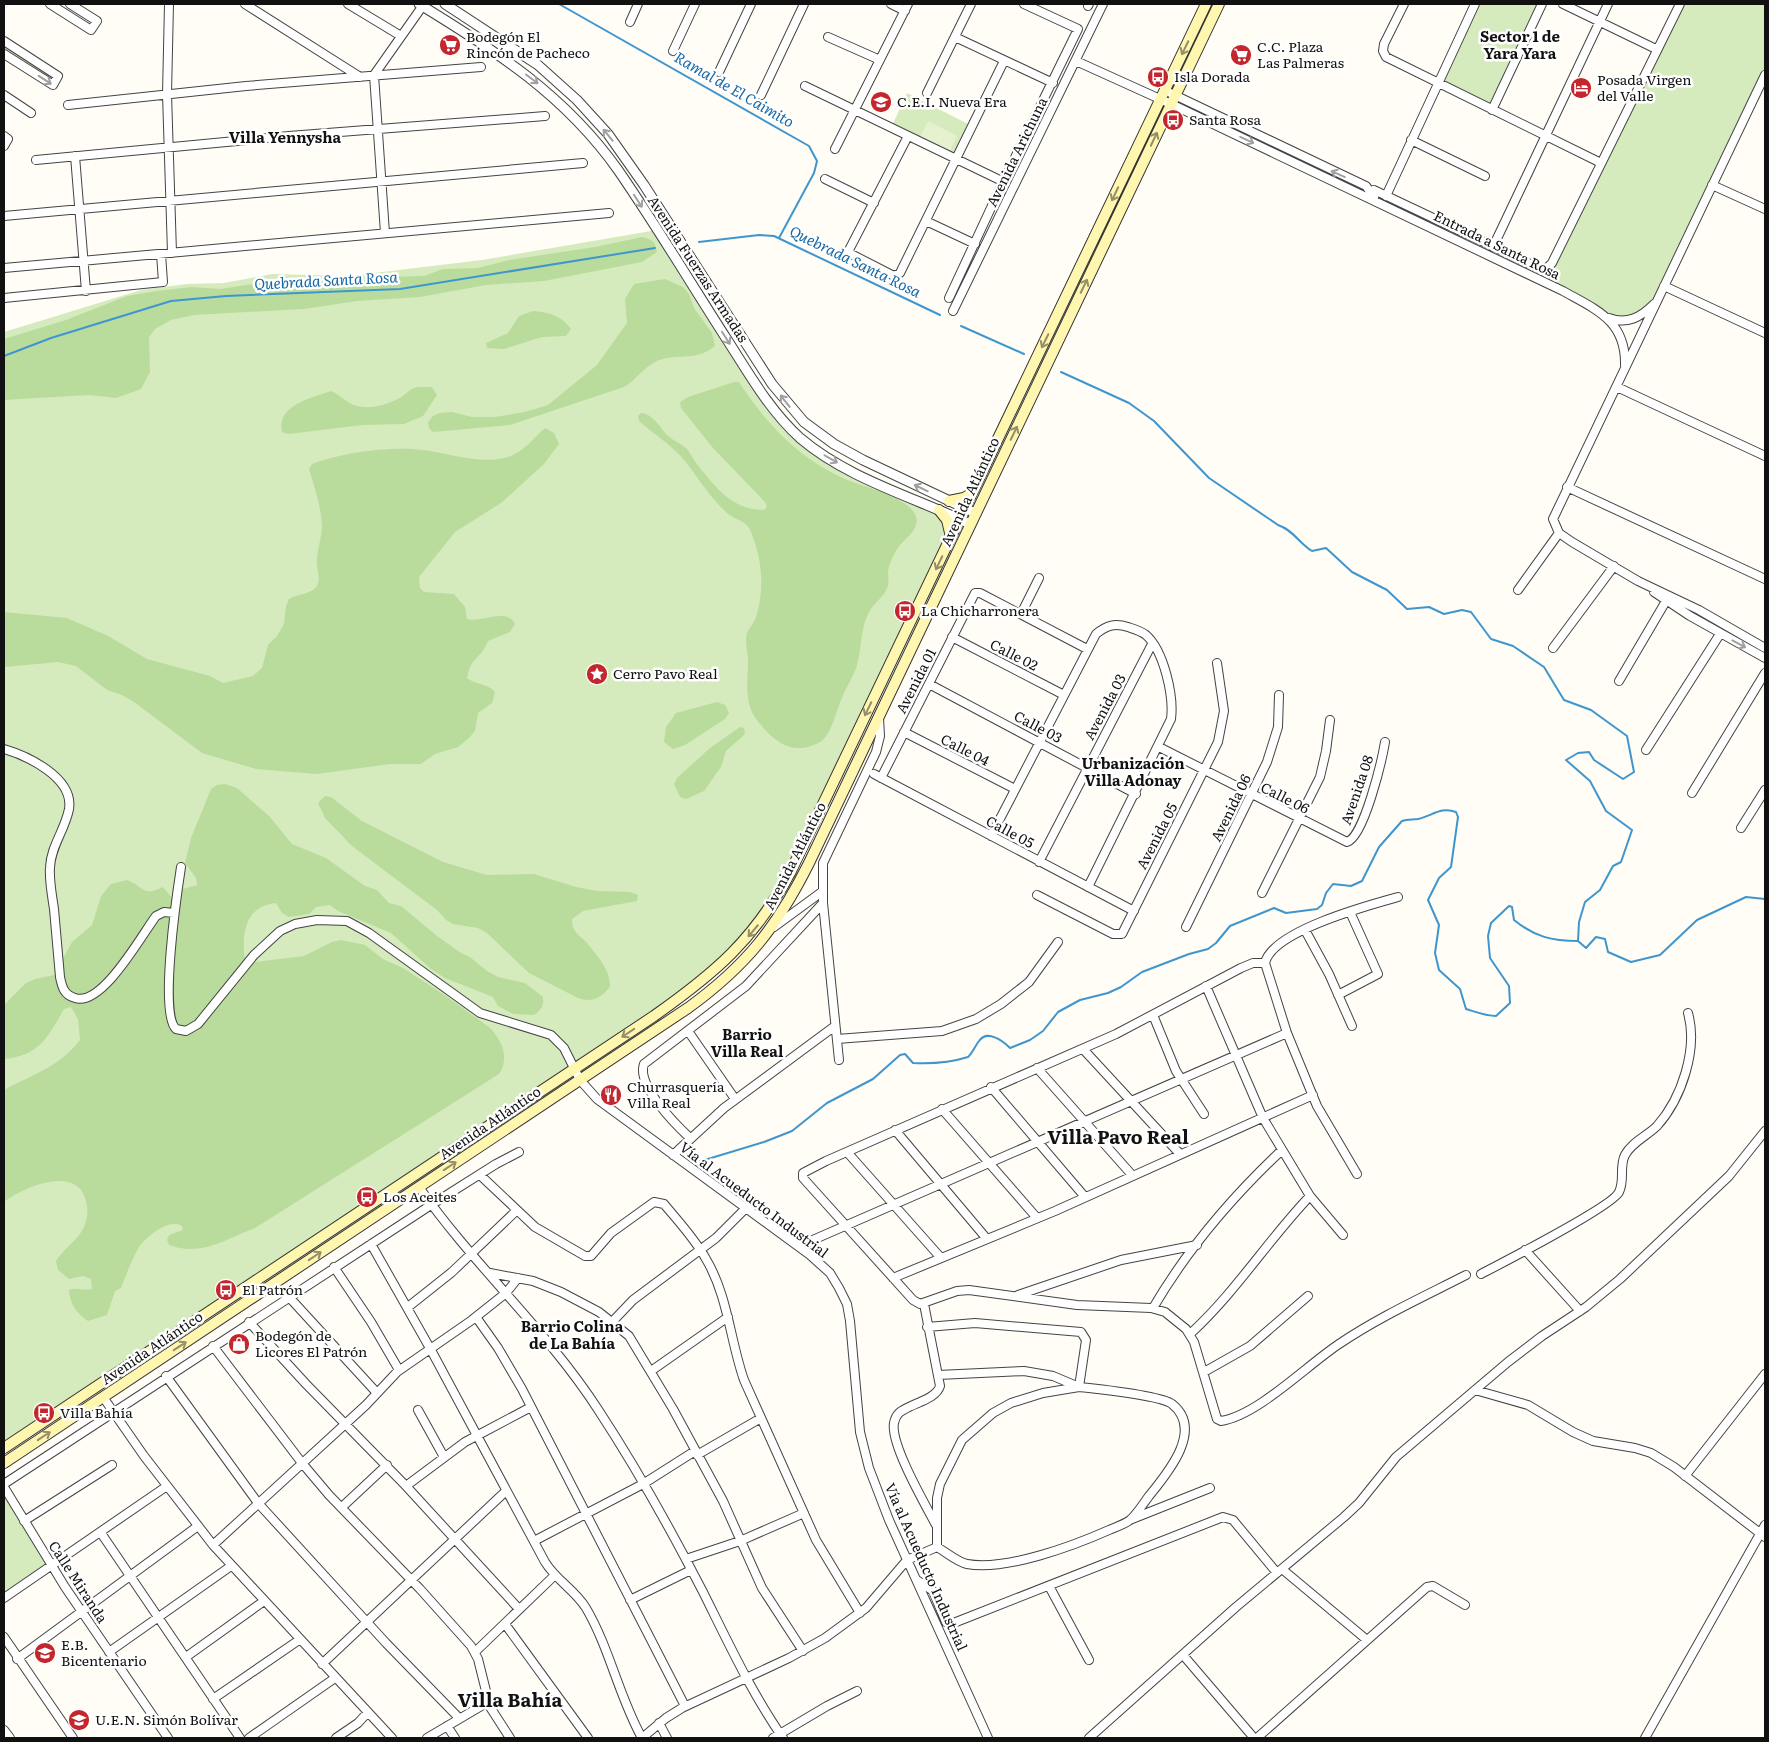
<svg xmlns="http://www.w3.org/2000/svg" width="1769" height="1742" viewBox="0 0 1769 1742" font-family="Literata,serif">
<rect width="100%" height="100%" fill="#fffdf5"/>
<path fill="#d5ebbd" d="M1475,4H1542L1492,110L1437,84Z
M1680,4H1765V75L1657,300L1642,314L1617,321L1543,281Z
M4,41L58,76L53,85L4,54Z
M907,93L972,126L956,159L891,128Z
M657,230L762,393L819,452L939,510L951,530L790,873L724,963L4,1448V332L141,290L187,284L224,283L272,274L349,276L482,260Z
M4,1487L52,1566L4,1598Z"/>
<path fill="#b9dc9c" d="M642,237C653,240 655,241 657,252L642,262L544,281L486,285L420,297L357,301L304,309L194,315L171,320L155,329L149,337L150,372L141,389L116,398L89,395L4,400V339L66,320L127,296L157,291L191,287L220,289L284,279L351,283L382,277L424,276L443,269L478,268L509,260L595,247Z
M665,279L683,287L689,294L694,308L712,333L715,346C694,363 674,352 655,362C643,368 636,380 624,387L510,425L433,432L429,428L428,422L433,416L440,413L452,412L472,417H495L525,412L548,405L597,365L619,334L627,323L625,299L634,284Z
M533,311C549,312 562,316 571,329L566,336L542,337L504,349L487,348L486,343L508,333L519,316Z
M734,382H739C767,425 801,461 850,481C866,487 912,499 916,517C919,529 908,536 901,544C895,551 889,563 888,572C888,577 889,582 888,586C884,597 874,603 869,612C860,629 862,647 857,665C854,676 846,687 842,698C836,711 833,729 823,740C820,743 815,744 811,746C790,753 774,741 761,725C744,707 747,687 748,665C749,654 744,644 747,633C749,628 754,623 756,617C765,589 762,559 751,532C747,521 736,520 727,513C710,498 698,477 684,460C672,445 653,434 639,421L638,416L641,413C653,414 659,426 667,435C672,440 680,443 686,448C690,452 693,459 697,464C715,487 732,510 764,510L767,507L765,502L713,448L681,408L680,402L688,397Z
M418,387H432L437,395L423,416L404,424L363,425L288,434L282,432C276,405 312,398 331,391C338,394 342,398 348,402C364,412 383,406 398,399C406,395 409,388 418,387Z
M545,428L554,433L559,444L544,464L501,503L455,532L419,577L420,588L424,592L454,594L465,607L467,619C482,623 507,607 515,624L510,632L488,641C482,658 471,656 467,678C476,685 487,683 495,692L492,703L478,713L475,731L469,738L458,747L435,754L421,764H390L317,774L256,769L202,753L134,702L122,695L107,690L76,666L58,662L4,667V612L67,618L108,636L147,659L210,676L223,683L253,676L262,668L268,645L277,636L284,624L286,606L289,599C297,594 312,594 317,586C321,578 317,571 317,564C316,555 321,540 322,529C322,509 315,489 309,469L312,464C341,453 390,446 422,450C451,453 484,467 513,455C526,449 534,437 545,428Z
M717,702L725,705L729,713L725,719L685,745L673,749L664,742L666,727L676,713Z
M740,727L744,728L745,734L726,751L721,767L704,791L686,799L680,797L674,784L677,778L710,748Z
M225,784L237,788L270,817L292,844L326,858L365,886L377,890L389,903L401,906L437,936L461,953L470,957L487,971L498,977L525,983L543,997C544,1006 541,1010 534,1015L513,1014L498,1006L493,997L445,978L431,969L391,933L338,911L330,905L316,907L309,914L289,917L282,913L276,903C245,906 241,934 245,960L255,962L304,956L332,942L341,940L365,945L383,959L403,968L443,994L489,1027C502,1040 510,1058 499,1074L255,1228C226,1239 201,1257 169,1245L167,1240L169,1235L183,1230L182,1226C170,1217 146,1237 139,1247C132,1259 126,1275 121,1288L115,1291L107,1315L88,1321C78,1315 69,1303 69,1290C77,1287 83,1291 92,1289L91,1279L83,1276L69,1279L58,1270L56,1261C64,1248 81,1238 85,1224C88,1217 88,1209 86,1201C77,1164 24,1187 4,1202V1090C33,1074 58,1068 80,1040L78,1019L71,1007L64,1009C48,1037 39,1056 4,1059V1005L26,983L35,979L54,975L72,942L92,925L101,896L111,884L127,880C145,887 142,897 163,887L172,898L179,895L183,889L197,885L196,878L185,863L191,838L211,789L217,785Z
M325,796L331,797L362,821L443,862L487,875L534,874L576,887L597,891L630,892L638,895L637,901L583,911L572,919C571,934 584,937 591,948C600,959 610,971 610,986C602,998 592,1003 578,998L529,973L487,933L478,928L453,924L446,920L437,910L352,846L325,818L318,803Z"/>
<path fill="#e6f2cf" d="M928,121L957,136L950,151L920,137Z"/>
<g fill="none" stroke-linecap="round" stroke-linejoin="round">
<path stroke="#3f96cf" stroke-width="2" d="M559,4L809,146L817,161L814,173L779,238
M699,242L759,235L774,236L940,315
M961,326L1024,354
M4,356L51,338L171,301L226,296L400,289L655,248
M1061,372L1129,403L1154,421L1209,478L1278,525C1293,530 1299,543 1312,551L1326,548L1352,572L1387,590L1407,609L1429,607L1444,614L1462,610L1471,612L1491,639L1513,646L1544,667L1564,700L1591,710L1627,736L1634,772L1623,779L1594,760L1589,752L1578,753L1566,760L1590,781L1606,811L1632,830L1621,862L1613,866L1600,890L1585,902L1579,922L1578,941L1586,948L1596,937L1605,939L1608,952L1631,962L1660,955L1697,920L1746,897L1765,899
M698,1162L764,1142L792,1131L827,1103L873,1079L900,1055L905,1054L913,1063C932,1064 949,1063 968,1057C973,1052 975,1046 979,1041C987,1029 1003,1041 1010,1048L1030,1040L1043,1031L1058,1012L1080,1000L1108,993L1121,987L1142,972L1189,954L1208,949L1216,943L1230,926L1274,908L1286,913L1317,909L1322,905L1326,893L1333,884L1351,886L1362,881L1379,847L1402,821C1408,819 1412,820 1418,819C1432,816 1441,806 1456,812L1458,817L1451,867L1439,878L1428,900L1439,925L1435,953L1439,970L1460,989L1466,1009C1476,1012 1486,1016 1496,1016L1510,1003L1509,986L1490,958L1488,936L1491,923L1509,906L1512,907L1514,920C1535,937 1552,941 1578,941"/>
<g stroke="#444" stroke-width="10">
<path id="minor" d="M50,4L91,30L97,21L70,4
M169,4L167,94L172,253
M245,4L360,77
M348,4L401,36
M891,4L905,11
M1404,4L1384,44L1383,51L1386,57L1601,163
M1563,4L1656,49
M1088,6L1089,4
M630,22L638,4
M828,37L880,60
M955,37L1053,83
M4,41L58,76L53,85L4,54
M673,51L695,4
M1076,61L1171,104L1563,291C1597,310 1626,321 1625,365
M719,72L751,4
M1765,75L1553,519L1559,533L1572,542L1638,581L1699,610L1765,648
M805,86L1006,183
M1164,90L1366,186L1374,197
M927,93L971,4
M4,95L31,113
M761,95L804,4
M68,105L246,86L481,67
M1492,110L1542,4
M4,136L8,139L4,146
M908,136L849,250L851,254L894,276L900,273L1004,61
M1411,140L1485,176
M835,149L908,4
M75,156L86,291
M36,160L289,136L545,116
M825,179L874,203
M1712,185L1765,209
M1374,190L1539,268H1547L1552,263L1680,4
M1386,196L1475,4
M4,216L583,163
M926,221L975,244
M385,233L374,75L424,4
M1493,247L1608,4
M4,268L609,213
M1664,286L1765,333
M4,298L163,282L161,254
M949,298L1003,182L1078,29L1024,4
M953,311L1103,4
M1609,318C1627,325 1641,317 1654,304
M1617,387L1765,456
M1567,487L1765,579
M1518,590L1559,533
M1654,592L1690,616L1765,658
M1021,614L1039,578
M952,637L1064,695
M1553,648L1614,566
M1619,681L1666,601
M929,684L1136,794
M904,732L1015,789
M1159,747L1347,842C1364,837 1382,760 1385,742
M4,749C28,756 74,778 69,809C65,830 51,846 50,867C49,881 52,895 54,909C56,932 58,954 60,977C62,987 64,995 75,998C102,1007 141,936 156,916L164,912L174,913
M1646,750L1720,634
M874,774L1134,911
M881,778L975,593H980L1087,649
M1692,793L1765,673
M1741,828L1765,790
M991,836L1096,634C1107,625 1115,623 1128,627C1134,629 1141,631 1146,635C1164,651 1174,696 1171,719L1088,887
M1039,862L1152,644
M181,867C177,893 159,1014 176,1029L186,1031L198,1024L254,955L280,931L295,924L317,920L347,921L369,933L480,1013L551,1035L564,1048L580,1080L597,1099L810,1255L830,1273L839,1288L847,1304L850,1321L860,1432L869,1468L889,1520L988,1738
M1262,893L1320,777L1326,751L1330,720
M1037,895L1113,934H1122L1218,742L1224,711L1217,663
M774,927L823,891
M1186,927L1267,762L1278,727L1279,695
M1305,930L1329,974L1352,1026
M1265,963H1253L1241,968L1116,1034L826,1161L803,1173V1178L913,1300L920,1304L957,1291L969,1290L1077,1305L1151,1308L1165,1312L1186,1329L1194,1342L1217,1419L1221,1421C1258,1415 1306,1366 1339,1344C1379,1317 1423,1297 1466,1275
M1206,986L1263,1118L1310,1196L1343,1235
M1338,995L1378,974L1350,912
M1153,1015L1176,1071L1204,1114
M688,1031L735,1099
M837,1039L942,1031L976,1019L1001,1004L1029,982L1058,942
M1083,1049L1180,1154
M839,1060L823,903V863L876,752L880,736L879,718
M1037,1068L1132,1175
M991,1087L1085,1197
M942,1109L1037,1218
M895,1130L987,1239
M690,1138C676,1125 636,1085 644,1064L746,986L823,903
M847,1152L941,1258
M673,1155L724,1108L835,1026
M1357,1174L1317,1106L1287,1033L1265,963C1272,931 1369,905 1398,897
M480,1175L535,1227L585,1256H591L611,1233L654,1202L664,1204C678,1221 695,1239 706,1259C728,1296 730,1340 744,1380L816,1540L860,1613
M419,1187C474,1266 547,1330 599,1411C637,1469 671,1530 703,1592C728,1642 751,1692 783,1738
M371,1244L431,1350L545,1562C556,1580 575,1590 586,1608C610,1649 619,1697 642,1738
M799,1246L1287,1033
M1525,1250L1580,1311
M334,1267L371,1322L399,1370
M490,1273L533,1281L561,1292L599,1312L629,1336L673,1409L723,1501L762,1588L803,1651
M1481,1274C1502,1263 1613,1206 1619,1192C1625,1180 1619,1166 1625,1155C1632,1142 1647,1136 1657,1126C1682,1098 1698,1049 1688,1013
M893,1278L1055,1211L1313,1095
M1018,1295L1121,1260L1197,1245
M289,1297L377,1393
M924,1304L940,1386C937,1397 919,1402 909,1407C901,1411 896,1413 894,1423C890,1444 925,1504 936,1525
M408,1307L452,1272L516,1211
M1153,1308C1187,1250 1233,1196 1282,1150
M476,1317L498,1348L522,1389L685,1706
M613,1321L633,1300L716,1238L747,1207
M249,1322L306,1384L406,1486L519,1609
M927,1327L975,1323L1081,1332L1086,1340L1079,1387L1053,1376L1024,1371L938,1375
M1190,1334C1235,1293 1268,1240 1310,1196
M213,1346L302,1463L329,1495L420,1589L471,1646L478,1659L490,1707L510,1738
M651,1371L728,1317
M1204,1372L1250,1346L1308,1296
M166,1376L258,1503L386,1643L459,1718
M1079,1387C1097,1389 1159,1395 1172,1404C1205,1430 1166,1475 1149,1496C1143,1504 1137,1514 1130,1520C1125,1524 1116,1527 1109,1530C1073,1546 1006,1571 967,1564C957,1562 946,1552 937,1547V1498L940,1484L962,1440L993,1413L1011,1403L1043,1393Z
M1475,1390L1528,1405L1573,1432L1593,1441L1635,1448L1651,1453L1674,1467L1765,1537
M103,1397L144,1456L213,1545L392,1738
M418,1410L444,1457
M697,1455L761,1418
M1685,1476L1765,1374
M4,1484L431,1205L496,1164L519,1152
M406,1486L465,1442L531,1407
M4,1487L65,1587L168,1738
M342,1507L387,1465
M1132,1519L1210,1488
M24,1521L112,1465
M101,1533L240,1738
M534,1541L643,1484L695,1451
M213,1545L366,1405L397,1372L472,1320L506,1293L518,1278
M686,1559L740,1541L804,1513
M1282,1569L1367,1640
M917,1580L933,1591L946,1622L951,1624L1223,1517L1233,1520L1277,1573
M1049,1586L1089,1660
M4,1598L167,1486
M630,1600L691,1570
M505,1624L588,1738
M4,1637L73,1738
M109,1652L231,1566
M475,1652L554,1576
M1183,1655L1254,1738
M186,1657L264,1601
M17,1659L198,1526
M322,1664L506,1491
M213,1699L299,1640
M659,1723L667,1738
M447,1726L455,1738
M4,1730L10,1738
M249,1738L335,1678
M336,1738L358,1723L368,1712
M427,1738L488,1702
M642,1738L666,1718L682,1708L789,1658L825,1638L866,1608L907,1560L937,1547
M773,1738L827,1706L857,1691
M1089,1738L1236,1607L1344,1517L1359,1503L1396,1457L1508,1362L1542,1336L1586,1307L1620,1279L1729,1176L1765,1131
M1257,1738L1427,1587L1433,1586L1465,1605
M1645,1738L1765,1525"/>
</g>
<g stroke="#444" stroke-width="11">
<path id="tertiary" d="M419,4C496,51 565,95 618,170C656,225 690,282 726,338C748,372 769,410 800,438C848,479 914,497 970,524
M445,4L538,65L577,100L608,134L644,185L772,384L804,422L834,444L863,460L975,513"/>
</g>
<g stroke="#333" stroke-width="12">
<path id="secondary" d="M949,501L964,498L972,493
M939,510L947,520L951,537
M4,1448L654,1016C715,973 754,940 790,873L1206,4
M4,1463L688,1008C746,966 777,927 809,863L1219,4"/>
</g>
<use href="#minor" stroke="#fff" stroke-width="8"/>
<use href="#tertiary" stroke="#fff" stroke-width="9"/>
<use href="#secondary" stroke="#fff6b0" stroke-width="10"/>
</g>
<defs><path id="oneway-shaft" d="M-6 0H5M1.5-3L5.5 0L1.5 3" fill="none" stroke-width="1.6" stroke-linecap="round" stroke-linejoin="round" transform="scale(1.25)"/></defs>
<g stroke="#948f68">
<use href="#oneway-shaft" transform="translate(1185 48) rotate(116)"/>
<use href="#oneway-shaft" transform="translate(1154 139) rotate(-65)"/>
<use href="#oneway-shaft" transform="translate(1115 194) rotate(115)"/>
<use href="#oneway-shaft" transform="translate(1084 286) rotate(-64)"/>
<use href="#oneway-shaft" transform="translate(1045 341) rotate(116)"/>
<use href="#oneway-shaft" transform="translate(1014 433) rotate(-64)"/>
<use href="#oneway-shaft" transform="translate(939 563) rotate(116)"/>
<use href="#oneway-shaft" transform="translate(868 709) rotate(116)"/>
<use href="#oneway-shaft" transform="translate(753 931) rotate(130)"/>
<use href="#oneway-shaft" transform="translate(628 1033) rotate(146)"/>
<use href="#oneway-shaft" transform="translate(450 1166) rotate(-34)"/>
<use href="#oneway-shaft" transform="translate(315 1256) rotate(-34)"/>
<use href="#oneway-shaft" transform="translate(180 1346) rotate(-33)"/>
<use href="#oneway-shaft" transform="translate(44 1436) rotate(-34)"/>
</g>
<g stroke="#a0a0a0">
<use href="#oneway-shaft" transform="translate(532 79) rotate(37)"/>
<use href="#oneway-shaft" transform="translate(45 80) rotate(33)"/>
<use href="#oneway-shaft" transform="translate(608 135) rotate(-129)"/>
<use href="#oneway-shaft" transform="translate(1247 140) rotate(25)"/>
<use href="#oneway-shaft" transform="translate(1338 174) rotate(-156)"/>
<use href="#oneway-shaft" transform="translate(638 201) rotate(57)"/>
<use href="#oneway-shaft" transform="translate(726 338) rotate(57)"/>
<use href="#oneway-shaft" transform="translate(785 401) rotate(-128)"/>
<use href="#oneway-shaft" transform="translate(831 459) rotate(30)"/>
<use href="#oneway-shaft" transform="translate(921 488) rotate(-154)"/>
<use href="#oneway-shaft" transform="translate(1739 644) rotate(28)"/>
</g>
<defs>
<g id="supermarket-disc" transform="scale(1.125)"><circle r="9.5" fill="#c4262e" stroke="#fff"/><path d="M-6-5.5h2.5l.6 2H6L4.5 2H-2.5L-4.4-4H-6ZM-1.5 3.2a1.3 1.3 0 1 0 .1 0ZM3 3.2a1.3 1.3 0 1 0 .1 0Z" fill="#fff"/></g>
<g id="bus-disc" transform="scale(1.125)"><circle r="9.5" fill="#c4262e" stroke="#fff"/><path d="M-5-6H5V4H4V6H2V4H-2V6H-4V4H-5ZM-3.5-4V0h7V-4ZM-3.5 1.2v1.5H-2V1.2ZM2 1.2v1.5H3.5V1.2Z" fill="#fff"/></g>
<g id="hotel-disc" transform="scale(1.125)"><circle r="9.5" fill="#c4262e" stroke="#fff"/><path d="M-6-4.5h1.5V1H6V5H4.5V3h-9V5H-6ZM-4 0a1.8 1.8 0 1 1 3.6 0ZM.5 0V-2.5h3Q6-2.5 6 0Z" fill="#fff"/></g>
<g id="school-disc" transform="scale(1.125)"><circle r="9.5" fill="#c4262e" stroke="#fff"/><path d="M0-5L7-2L0 1L-7-2ZM-4 1L0 2.5L4 1V4Q0 6-4 4Z" fill="#fff"/></g>
<g id="sight-disc" transform="scale(1.125)"><circle r="9.5" fill="#c4262e" stroke="#fff"/><path d="M0-6L1.8-2.2L6-1.7L2.9 1.2L3.7 5.4L0 3.3L-3.7 5.4L-2.9 1.2L-6-1.7L-1.8-2.2Z" fill="#fff"/></g>
<g id="restaurant-disc" transform="scale(1.125)"><circle r="9.5" fill="#c4262e" stroke="#fff"/><path d="M-5-6h1v4h1v-4h1v4h1v-4h1v5L-1.5 .5V6h-2V.5L-5-1ZM5-6V6H3V1.5H1.5Q1.5-4 5-6Z" fill="#fff"/></g>
<g id="shop-disc" transform="scale(1.125)"><circle r="9.5" fill="#c4262e" stroke="#fff"/><path d="M-5-2.5h2.3a2.7 3.5 0 0 1 5.4 0H5L5.5 6h-11ZM-1.5-2.5h3a1.5 2.3 0 0 0-3 0Z" fill="#fff"/></g>
</defs>
<g fill-rule="evenodd">
<use href="#supermarket-disc" x="450" y="45"/>
<use href="#supermarket-disc" x="1241" y="55"/>
<use href="#bus-disc" x="1158" y="77"/>
<use href="#hotel-disc" x="1581" y="88"/>
<use href="#school-disc" x="881" y="102"/>
<use href="#bus-disc" x="1173" y="120"/>
<use href="#bus-disc" x="905" y="611"/>
<use href="#sight-disc" x="597" y="674"/>
<use href="#restaurant-disc" x="611" y="1095"/>
<use href="#bus-disc" x="367" y="1197"/>
<use href="#bus-disc" x="226" y="1290"/>
<use href="#shop-disc" x="239" y="1344"/>
<use href="#bus-disc" x="44" y="1413"/>
<use href="#school-disc" x="45" y="1653"/>
<use href="#school-disc" x="79" y="1720"/>
</g>
<g text-anchor="middle" stroke-width="5" stroke-linejoin="round" paint-order="stroke">
<g font-size="14" fill="#111" stroke="#fff" text-anchor="start">
<text x="466" y="42">Bodegón El<tspan x="466" dy="16">Rincón de Pacheco</tspan></text>
<text x="1257" y="52">C.C. Plaza<tspan x="1257" dy="16">Las Palmeras</tspan></text>
<text x="1174" y="82">Isla Dorada</text>
<text x="1597" y="85">Posada Virgen<tspan x="1597" dy="16">del Valle</tspan></text>
<text x="897" y="107">C.E.I. Nueva Era</text>
<text x="1189" y="125">Santa Rosa</text>
<text x="921" y="616">La Chicharronera</text>
<text x="613" y="679">Cerro Pavo Real</text>
<text x="627" y="1092">Churrasquería<tspan x="627" dy="16">Villa Real</tspan></text>
<text x="383" y="1202">Los Aceites</text>
<text x="242" y="1295">El Patrón</text>
<text x="255" y="1341">Bodegón de<tspan x="255" dy="16">Licores El Patrón</tspan></text>
<text x="60" y="1418">Villa Bahía</text>
<text x="61" y="1650">E.B.<tspan x="61" dy="16">Bicentenario</tspan></text>
<text x="95" y="1725">U.E.N. Simón Bolívar</text>
</g>
<g font-size="14" fill="#111" stroke="#fff">
<text transform="translate(1017 152) rotate(-64)" y="5">Avenida Arichuna</text>
<text transform="translate(1497 245) rotate(26)" y="5">Entrada a Santa Rosa</text>
<text transform="translate(698 269) rotate(57)" y="5">Avenida Fuerzas Armadas</text>
<text transform="translate(970 492) rotate(-65)" y="5">Avenida Atlántico</text>
<text transform="translate(1014 655) rotate(27)" y="5">Calle 02</text>
<text transform="translate(916 681) rotate(-63)" y="5">Avenida 01</text>
<text transform="translate(1105 707) rotate(-62)" y="5">Avenida 03</text>
<text transform="translate(1038 727) rotate(28)" y="5">Calle 03</text>
<text transform="translate(965 750) rotate(27)" y="5">Calle 04</text>
<text transform="translate(1357 790) rotate(-71)" y="5">Avenida 08</text>
<text transform="translate(1285 798) rotate(27)" y="5">Calle 06</text>
<text transform="translate(1231 808) rotate(-64)" y="5">Avenida 06</text>
<text transform="translate(1010 832) rotate(28)" y="5">Calle 05</text>
<text transform="translate(1157 836) rotate(-63)" y="5">Avenida 05</text>
<text transform="translate(795 856) rotate(-63)" y="5">Avenida Atlántico</text>
<text transform="translate(490 1123) rotate(-34)" y="5">Avenida Atlántico</text>
<text transform="translate(754 1200) rotate(37)" y="5">Vía al Acueducto Industrial</text>
<text transform="translate(152 1348) rotate(-34)" y="5">Avenida Atlántico</text>
<text transform="translate(926 1567) rotate(66)" y="5">Vía al Acueducto Industrial</text>
<text transform="translate(78 1582) rotate(57)" y="5">Calle Miranda</text>
</g>
<g font-size="15" font-weight="bold" fill="#111" stroke="#fff">
<text x="1520" y="42">Sector 1 de<tspan x="1520" dy="17">Yara Yara</tspan></text>
<text x="285" y="143">Villa Yennysha</text>
<text x="1133" y="769">Urbanización<tspan x="1133" dy="17">Villa Adonay</tspan></text>
<text x="747" y="1040">Barrio<tspan x="747" dy="17">Villa Real</tspan></text>
<text x="572" y="1332">Barrio Colina<tspan x="572" dy="17">de La Bahía</tspan></text>
</g>
<g font-size="15" font-style="italic" fill="#1768a6" stroke="#fff">
<text transform="translate(734 90) rotate(30)" y="5">Ramal de El Caimito</text>
<text transform="translate(855 262) rotate(26)" y="5">Quebrada Santa Rosa</text>
<text transform="translate(326 281) rotate(-3)" y="5">Quebrada Santa Rosa</text>
</g>
<g font-size="19" font-weight="bold" fill="#111" stroke="#fff">
<text x="1118" y="1144">Villa Pavo Real</text>
<text x="510" y="1707">Villa Bahía</text>
</g>
</g>
<rect width="1769" height="1742" fill="none" stroke="#111111" stroke-width="10"/>
</svg>
